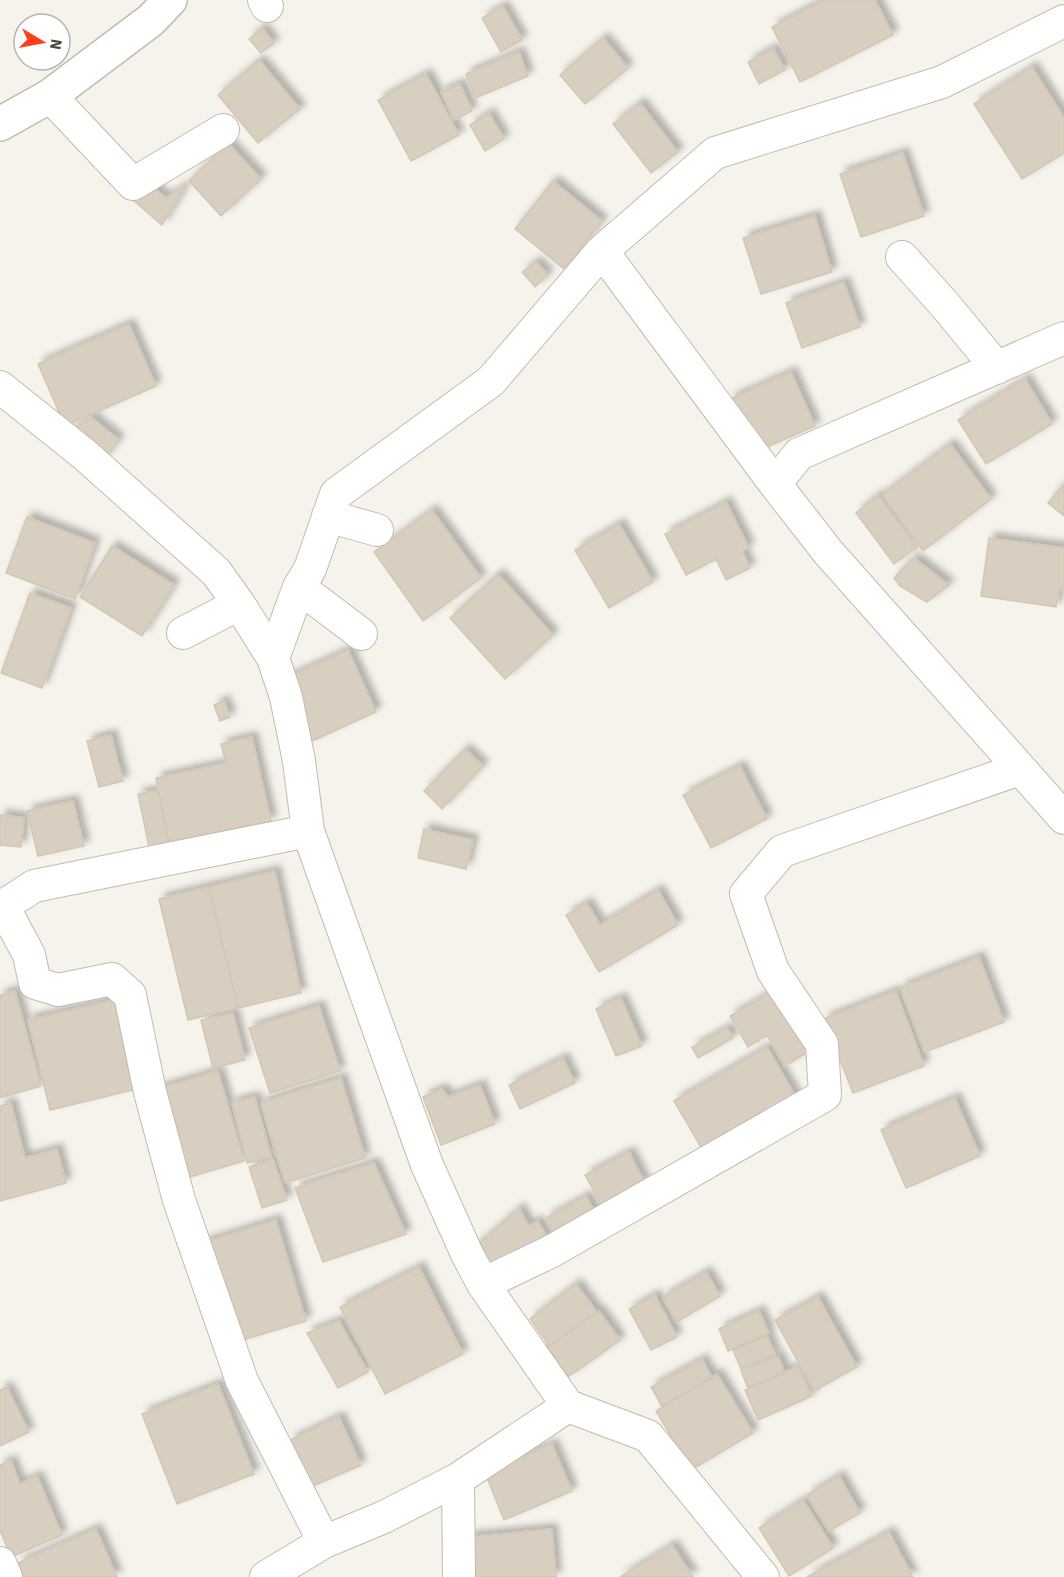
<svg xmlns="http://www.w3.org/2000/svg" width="1064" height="1577" viewBox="0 0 1064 1577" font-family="'Source Sans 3',sans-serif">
<defs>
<filter id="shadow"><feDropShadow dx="5.5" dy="-5.5" stdDeviation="3" flood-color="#0004"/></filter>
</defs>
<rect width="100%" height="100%" fill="#f6f3ec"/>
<path fill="#d8cfc1" stroke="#d3c7b4" stroke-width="1.5" filter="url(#shadow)" d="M824,0H875L893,35L800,82L772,27Z
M503,6L522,40L501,52L482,18Z
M262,28L274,43L261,53L249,39Z
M603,38L628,68L585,104L560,75Z
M773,48L785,70L759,84L748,62Z
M519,52L528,76L475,98L466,74Z
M259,60L300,109L258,143L218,95Z
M1032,67L1064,118V153L1022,179L974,104Z
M426,74L459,135L411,161L378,100Z
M460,84L472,111L454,120L441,92Z
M640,103L678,152L651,173L613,124Z
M489,113L504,139L485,151L470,125Z
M228,143L261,179L221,216L189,181Z
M903,153L924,216L861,237L840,174Z
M553,181L602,221L564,269L515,229Z
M149,184L166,198L187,184L162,225L134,201Z
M815,216L832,272L761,294L743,238Z
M536,262L548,275L535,287L522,272Z
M844,282L860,327L802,348L786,303Z
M129,324L156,386L65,426L38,364Z
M791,372L815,426L753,453L730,399Z
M1025,379L1052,424L986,464L958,420Z
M91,417L119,440L102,461L69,433Z
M950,444L991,499L923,551L882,495Z
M1062,486L1064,487V516L1048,503Z
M878,495L917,547L894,564L856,513Z
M726,502L749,548L742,551L750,568L726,580L716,559L686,575L665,534Z
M432,510L481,578L423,621L374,552Z
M27,517L95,543L75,599L6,573Z
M619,524L653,582L609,608L575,550Z
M989,538L1064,548V590L1059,589L1056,607L981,596Z
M112,546L174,585L142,636L80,597Z
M914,558L949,585L927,602L900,586L894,578Z
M498,574L553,635L505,679L450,618Z
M30,593L71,608L42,688L1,673Z
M348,650L376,712L310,742L282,680Z
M224,701L230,717L220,721L214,705Z
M111,735L123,781L99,787L87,741Z
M252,737L271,821L169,842L156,778L226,763L221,744Z
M465,749L483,766L442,809L424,791Z
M740,766L767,819L711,848L683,795Z
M158,790L169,842L149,847L138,794Z
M73,801L84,846L38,856L27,811Z
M0,815L24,818L21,847L0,845Z
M424,829L473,840L466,869L418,858Z
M275,871L301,993L238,1008L209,887Z
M209,887L238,1008L188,1020L159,899Z
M658,890L678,925L599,972L566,915L587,903L600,925Z
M979,957L1004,1022L925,1052L900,988Z
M15,991L41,1086L0,1098V995Z
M773,991L808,1052L785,1066L767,1035L748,1047L730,1016Z
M896,991L924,1066L853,1093L824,1019Z
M621,998L642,1046L616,1056L596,1009Z
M114,1000L133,1090L50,1110L28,1020Z
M319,1006L340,1071L270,1093L249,1028Z
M233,1013L245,1060L213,1068L201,1020Z
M727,1028L733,1038L698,1058L692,1047Z
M767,1047L798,1101L705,1154L674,1101Z
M563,1058L575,1083L520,1109L509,1085Z
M218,1071L244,1161L183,1179L157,1089Z
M341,1078L365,1158L285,1183L261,1103Z
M480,1085L495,1124L441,1145L423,1097L442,1089L448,1097Z
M255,1097L271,1157L247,1163L232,1103Z
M955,1098L980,1156L906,1188L881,1130Z
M11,1103L25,1158L57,1149L66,1183L0,1201V1106Z
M629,1152L645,1183L602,1206L585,1175Z
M273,1159L287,1200L262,1208L249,1167Z
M374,1163L406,1234L323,1262L295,1188Z
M586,1196L598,1217L557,1240L546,1218Z
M519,1208L529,1226L538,1221L552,1246L483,1284L467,1254Z
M276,1220L306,1321L233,1343L202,1243Z
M419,1267L463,1354L385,1394L340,1307Z
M706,1272L720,1296L677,1322L663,1297Z
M576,1284L597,1312L549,1346L530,1319Z
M655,1295L677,1337L651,1350L629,1309Z
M818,1297L857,1367L814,1391L775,1320Z
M599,1311L620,1340L568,1377L546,1345L549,1346Z
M759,1311L769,1333L728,1351L719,1329Z
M339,1321L368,1372L338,1388L307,1333Z
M767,1336L775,1354L741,1369L733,1350Z
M778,1356L785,1373L748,1388L741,1371Z
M702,1359L712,1378L662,1406L651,1387Z
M798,1366L812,1396L758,1420L745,1390Z
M717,1374L753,1433L691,1470L656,1411Z
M218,1384L254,1474L177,1504L142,1414Z
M7,1387L29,1432L0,1446V1390Z
M339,1417L361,1465L311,1487L290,1440Z
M552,1444L572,1491L504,1520L485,1473Z
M11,1461L20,1484L37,1476L62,1535L11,1557L0,1530V1465Z
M839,1476L860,1513L829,1531L807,1495Z
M803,1500L833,1548L789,1576L759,1528Z
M96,1529L117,1577H24L18,1563Z
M552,1529L556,1577H471L468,1537Z
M889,1532L913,1577H807Z
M672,1545L693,1577H620Z"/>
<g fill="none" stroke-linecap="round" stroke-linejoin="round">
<g stroke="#c2bbae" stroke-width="34">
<path id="minor" d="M264,0L267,6
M50,96L133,184L223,130
M602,251L775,484
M902,257L945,305L997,368
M1064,338L799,454L775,484L828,552L1064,818
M0,387L85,455L216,572L239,604L273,658L286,697L299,761L308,831L427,1165L467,1254L483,1284L568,1406L648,1436L763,1577
M328,516L377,530
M299,587L361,634
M183,633L239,604
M273,658L299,587L310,569L336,494L491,381L602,251L715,153L942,82L1064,21
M3,906L29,955L35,983L58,990L112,979L130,995L150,1092L179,1200L242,1381L324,1542
M0,908L34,886L308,831
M483,1284L550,1252L825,1095L822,1044L773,971L746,894L782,851L1020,769
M458,1479L459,1577
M0,1563L6,1577
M266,1577L324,1542L384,1517L458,1479L568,1406"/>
</g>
<g stroke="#c2bbae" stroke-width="36">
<path id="tertiary" d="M0,124L50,96L151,20L170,0"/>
</g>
<use href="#minor" stroke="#fff" stroke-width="32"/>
<use href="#tertiary" stroke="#fff" stroke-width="33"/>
</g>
<g transform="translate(42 42) rotate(100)"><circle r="28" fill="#ffffff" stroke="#b7b4b0" stroke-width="1.5"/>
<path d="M0-4.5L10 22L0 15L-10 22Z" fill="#fc3f1d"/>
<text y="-9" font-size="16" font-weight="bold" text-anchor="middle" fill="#4b4439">N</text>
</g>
</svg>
